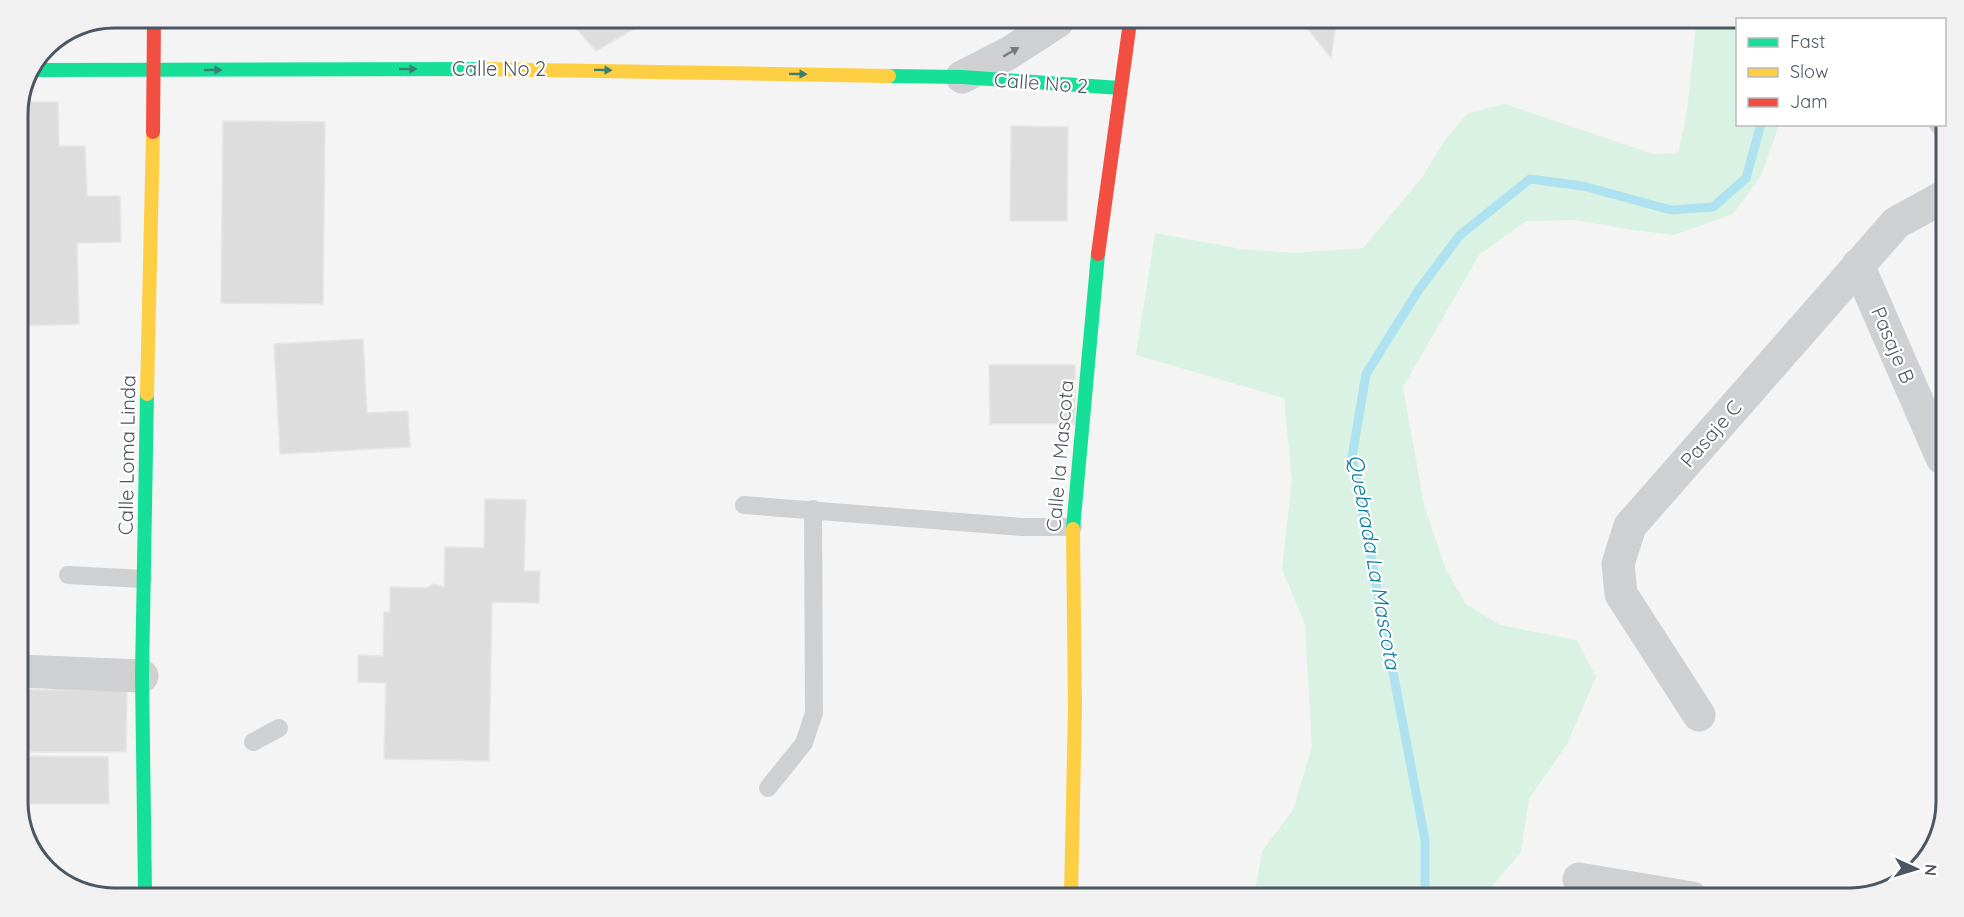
<svg xmlns="http://www.w3.org/2000/svg" width="1964" height="917" viewBox="0 0 1964 917" font-family="Quicksand,sans-serif">
<rect width="100%" height="100%" fill="#f4f4f4"/>
<path fill="#d9f2e3" d="M1696,25H1737L1738,124L1779,125L1761,176L1733,214L1674,235L1633,230L1576,220L1526,221L1479,255L1403,387L1424,505L1446,570L1466,604L1500,625L1577,640L1596,677L1567,744L1529,799L1521,852L1483,897L1254,896L1262,851L1293,810L1312,747L1305,624L1282,569L1292,480L1284,398L1136,355L1155,233L1241,249L1293,253L1363,248L1421,179L1445,140L1468,113L1505,104L1653,154L1678,153L1687,112Z"/>
<g fill="none" stroke-linecap="round" stroke-linejoin="round">
<path stroke="#aee2f0" stroke-width="9" d="M1425,897V840L1352,457L1366,374L1418,291L1460,235L1530,179L1583,186L1671,210L1713,207L1746,178L1761,124"/>
</g>
<path fill="#ddddde" stroke="#e5e6e7" stroke-width="1.5" d="M569,20H649L596,51Z
M1303,23H1336L1331,58Z
M21,102H58L59,146H85L87,196H120L121,242L77,243L79,324L18,326V109Z
M223,121L325,122L323,304L221,303Z
M1011,126L1068,127L1067,221H1010Z
M363,339L367,413L408,411L410,447L280,454L274,344Z
M989,365H1075V424H990Z
M485,499L526,500L524,571H540L539,603L492,602L489,761L384,759L386,683L358,682V655L383,656L384,612H390V587L426,588L434,584L444,587L445,547L484,548Z
M127,689L126,752H18V690Z
M18,756L108,757L109,804H18Z"/>
<g fill="none" stroke-linecap="round" stroke-linejoin="round">
<path stroke="#ced0d2" stroke-width="18" d="M744,505L1023,527H1073
M68,575L143,579
M253,742L279,728
M768,788L804,743L814,713L813,509"/>
<path stroke="#ced0d2" stroke-width="33" d="M962,77L1009,53L1057,22
M1944,120L1946,121
M1858,265L1942,458
M18,671L142,676
M1699,715L1621,594L1618,564L1630,526L1896,223L1945,196
M1579,879L1692,898"/>
<path stroke="#16e098" stroke-width="14" d="M35,70L483,69
M889,76L962,77L1120,88
M1073,529L1098,254
M145,892L142,676L147,394"/>
<path stroke="#ffcf43" stroke-width="14" d="M483,69L889,76
M147,394L153,132
M1071,896L1075,708L1073,529"/>
<path stroke="#f24e42" stroke-width="14" d="M153,132L154,18
M1098,254L1130,22"/>
</g>
<defs><path id="oneway-solid" d="M-6-.8H1V-3.2L6.5 0L1 3.2V.8H-6Z" transform="scale(1.5)"/></defs>
<use fill="#727b83" href="#oneway-solid" transform="translate(1011 52) rotate(-30)"/>
<g fill="#3a7f72">
<use href="#oneway-solid" transform="translate(408 69)"/>
<use href="#oneway-solid" transform="translate(213 70)"/>
<use href="#oneway-solid" transform="translate(603 70) rotate(1)"/>
<use href="#oneway-solid" transform="translate(798 74) rotate(1)"/>
</g>
<g text-anchor="middle" stroke-width="4.5" stroke-linejoin="round" paint-order="stroke">
<g font-size="20" fill="#4a5661" stroke="#fff">
<text x="499" y="76">Calle No 2</text>
<text transform="translate(1041 83) rotate(4)" y="7">Calle No 2</text>
<text transform="translate(1893 345) rotate(67)" y="7">Pasaje B</text>
<text transform="translate(1711 434) rotate(-49)" y="7">Pasaje C</text>
<text transform="translate(127 455) rotate(-89)" y="7">Calle Loma Linda</text>
<text transform="translate(1060 456) rotate(-85)" y="7">Calle la Mascota</text>
</g>
<g font-size="21" font-style="italic" fill="#0c7c9b" stroke="#fff">
<text transform="translate(1374 562) rotate(80)" y="7">Quebrada La Mascota</text>
</g>
</g>
<path d="M0 0H1964V917H0ZM114 28H1850A86 86 0 0 1 1936 114V802A86 86 0 0 1 1850 888H114A86 86 0 0 1 28 802V114A86 86 0 0 1 114 28Z" fill="#f1f1f2" fill-rule="evenodd"/>
<path fill="none" stroke="#4a5661" stroke-width="3" d="M114 28H1850A86 86 0 0 1 1936 114V802A86 86 0 0 1 1850 888H114A86 86 0 0 1 28 802V114A86 86 0 0 1 114 28Z"/>
<rect x="1736" y="18" width="210" height="108" fill="#ffffff" stroke="#b7bbc0" stroke-width="1.5"/>
<rect x="1748" y="38" width="30" height="9" fill="#16e098" stroke="#b7bbc0" stroke-width="1.5"/>
<text x="1790" y="48" font-size="18" fill="#4a5661">Fast</text>
<rect x="1748" y="68" width="30" height="9" fill="#ffcf43" stroke="#b7bbc0" stroke-width="1.5"/>
<text x="1790" y="78" font-size="18" fill="#4a5661">Slow</text>
<rect x="1748" y="98" width="30" height="9" fill="#f24e42" stroke="#b7bbc0" stroke-width="1.5"/>
<text x="1790" y="108" font-size="18" fill="#4a5661">Jam</text>
<g transform="translate(1916 869) rotate(94)" stroke="#ffffff" stroke-width="4.5" paint-order="stroke">
<path d="M0-4.5L10 22L0 15L-10 22Z" fill="#4a5661"/>
<text y="-9" font-size="16" font-weight="bold" text-anchor="middle" fill="#4a5661">N</text>
</g>
</svg>
